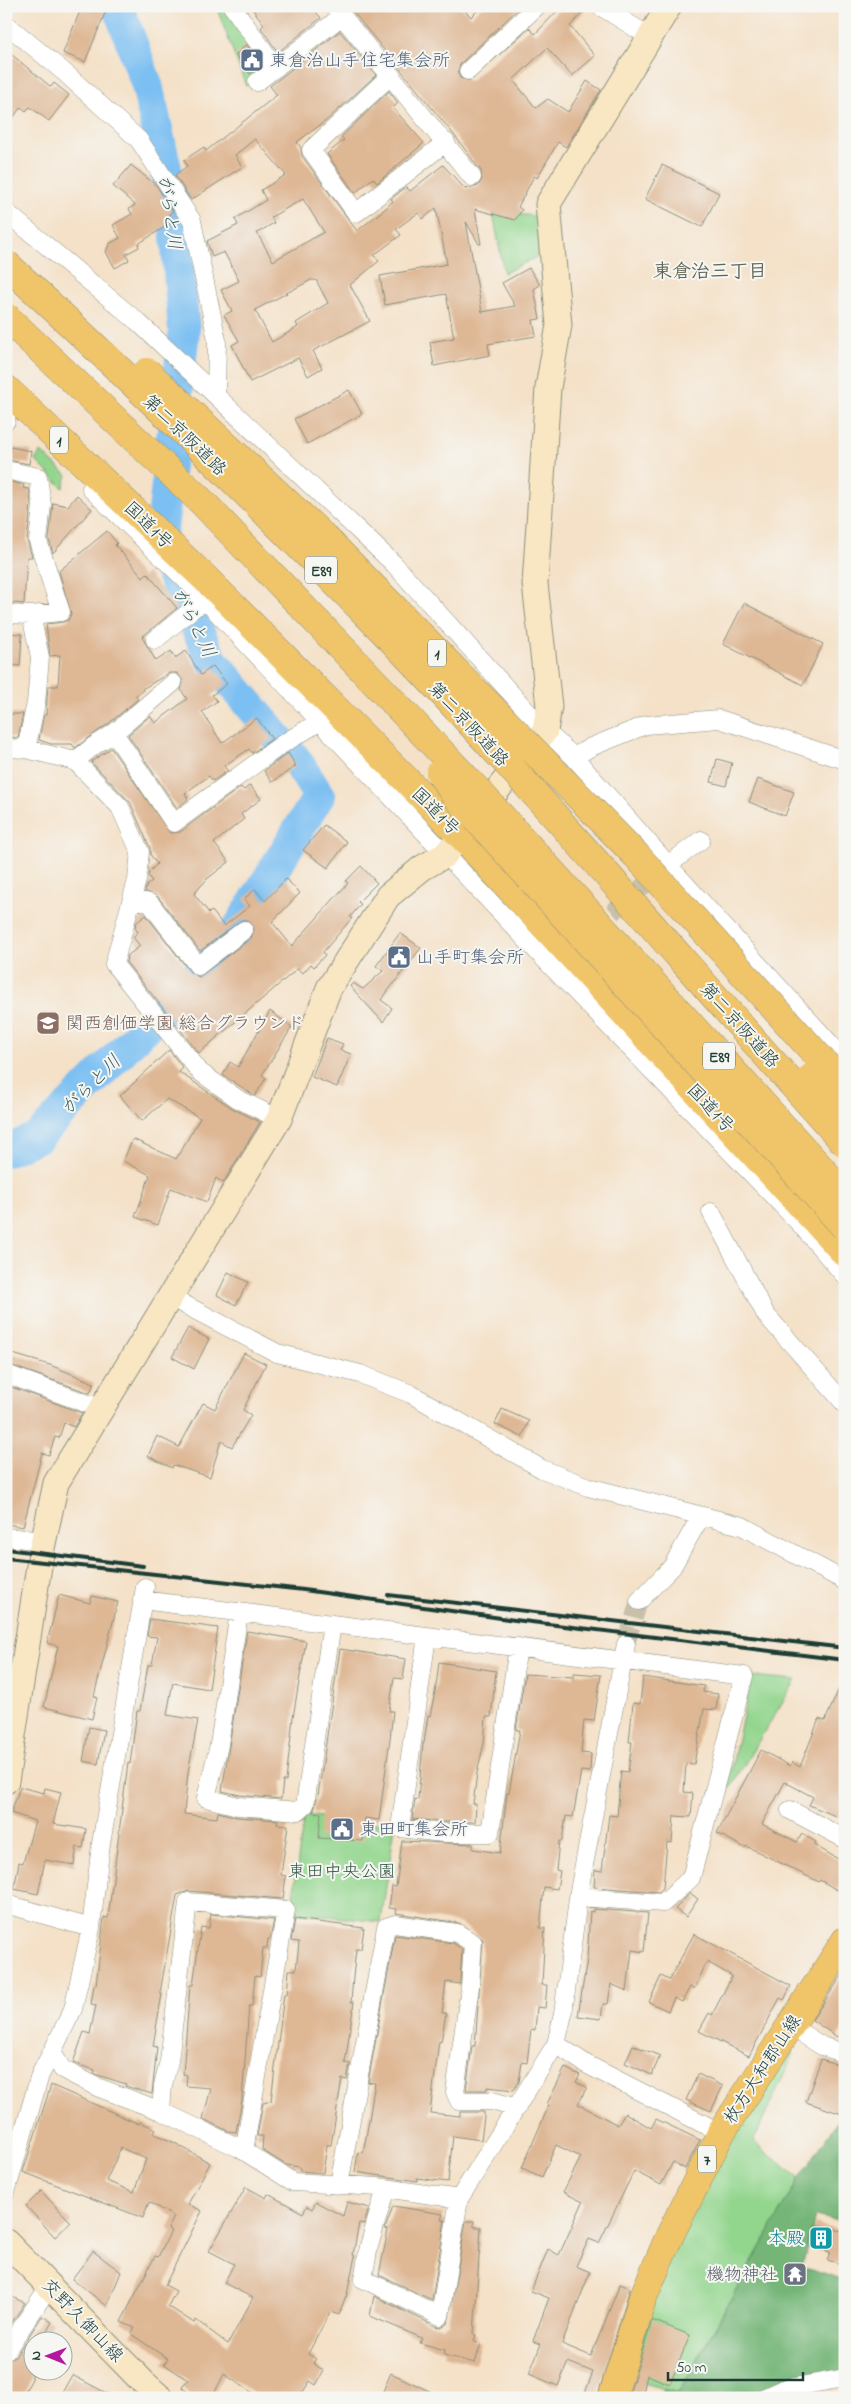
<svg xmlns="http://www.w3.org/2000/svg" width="851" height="2404" viewBox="0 0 851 2404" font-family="'Indie Flower','Klee One',sans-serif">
<rect width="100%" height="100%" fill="#f6f6f2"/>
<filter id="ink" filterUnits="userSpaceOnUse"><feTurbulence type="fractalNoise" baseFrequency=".02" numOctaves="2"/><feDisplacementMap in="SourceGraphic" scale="10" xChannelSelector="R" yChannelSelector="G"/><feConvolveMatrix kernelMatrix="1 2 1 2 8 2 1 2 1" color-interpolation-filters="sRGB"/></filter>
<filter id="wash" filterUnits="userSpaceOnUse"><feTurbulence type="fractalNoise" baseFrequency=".0096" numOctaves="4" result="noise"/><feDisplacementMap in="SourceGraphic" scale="20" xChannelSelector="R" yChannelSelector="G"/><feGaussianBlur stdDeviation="1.12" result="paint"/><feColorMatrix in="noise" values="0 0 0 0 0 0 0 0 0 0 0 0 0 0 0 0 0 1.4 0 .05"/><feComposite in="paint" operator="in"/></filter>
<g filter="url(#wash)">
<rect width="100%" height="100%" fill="#f4e1c8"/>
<path fill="#92d58d" stroke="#588960" d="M216,6H228L272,66L246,86Z
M493,213L540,216L545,253L504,273Z
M41,452L67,475L63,488L35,460Z
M752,1676L796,1680L725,1796Z
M304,1815L395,1825L381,1922L291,1912Z
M787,2046L793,2055L753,2142L799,2178L678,2393L624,2377L679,2226Z"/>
<path fill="#75b678" stroke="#4a7a56" d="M845,2111V2222L815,2216L802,2267L845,2281V2370L748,2398H661L664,2389L679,2393L799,2178Z"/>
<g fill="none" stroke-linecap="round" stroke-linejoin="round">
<path stroke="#7bbff2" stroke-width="32" d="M6,1151L38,1137L230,941L319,796L297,761L211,659L160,547L184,331L173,200L147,85L118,6"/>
</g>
<g id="blocks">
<path fill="#deb794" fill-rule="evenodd" d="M82,6H108L85,62L63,53Z
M250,6H311L321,18L278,52L261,28L264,24Z
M348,6H460L471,17L482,6H521L460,64L458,73L460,78L470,81L529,28L535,34L562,6H589L570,26L595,56L572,76L547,48L513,80L536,108L548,99L568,112L587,81L601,90L566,147L558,142L537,178L534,176L518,207L522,210L515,220L475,209L481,244H479L466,222L482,312L515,306L502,283L529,268L540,285L534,289L540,319L533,320L536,336L488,344L490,355L434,366L430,342L454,338L446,294L385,305L380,276L447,264L436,208L423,219L418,213L396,229L401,235L374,255L379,261L350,285L370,321L313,351L322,368L308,376L298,358L250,382L232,345L239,341L224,315L232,311L221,290L239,281L224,252L212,257L207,241L238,225L235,219L266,200L261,190L286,175L255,139L235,155L242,167L191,200L175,175L187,166L184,160L204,147L206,151L277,95L270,86L340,31L376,75L327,120L297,142L301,148L302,156L357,231L386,208L393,201L391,199L406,187L410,191L443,165L465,189L478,186L482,180L481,171L455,136ZM303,199L324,232L273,261L257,233L274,223L271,217ZM311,280H316L328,303L296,323L298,327L272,342L255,310Z
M246,44L261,65L250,74L236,55Z
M6,50L51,87L54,83L69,95L49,121L30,107L26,111L21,107L6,127Z
M389,91L398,103L393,108L424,143L377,183L373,178L355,193L327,154L344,140L341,137Z
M131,165L156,185L173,211L169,214L174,221L138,244L139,247L126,254L129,260L115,268L106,252L109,244L120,238L113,225L132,214L129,209L135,205L113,186Z
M662,165L719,193L702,227L645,199Z
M349,390L362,414L307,444L294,419Z
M11,447L31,451L29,464L8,460Z
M6,481L24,485L23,488L29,489L31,505L27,540L32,557H27L24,604L6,602Z
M77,495L92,509L53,553L49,540L53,503L68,506Z
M107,531L117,543L115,545L143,577L147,573L177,608L142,637L156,661L171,651L175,658L186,651L201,675L213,666L227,684L212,695L217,701L202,712L222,743L257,718L272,739L252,753L249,749L224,766L228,771L213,781L209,776L185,793L188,799L177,808L128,735L150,716L155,723L187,699L181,690L183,681L177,673H169L142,689L143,691L135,696L138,699L108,724L75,748L72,744H51L39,740L44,715H46L48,686H58L60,655L50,656L46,624L63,622L68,620L71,614L59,571Z
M744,603L823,644L803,685L723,644Z
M6,633L22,634L20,666L6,665Z
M6,714H23L18,738L6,737Z
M111,748L170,833L180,832L241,787L244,790L250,785L261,799L241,814L244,819L214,843L229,862L207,879L194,894L209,913L212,911L224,926L250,906L244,899L255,889L265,901L286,879L300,893L272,922L292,946L348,883L346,881L361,866L377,883L358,902L361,904L350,917L352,918L323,952L325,955L314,967L311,964L303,973L297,969L199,1053L126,962L127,956L140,946L133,937L138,932L135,928L136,923L146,915L190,972L199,977L251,938L254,928L248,920H242L200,951L158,897L145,891L147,885L152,881L148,876L149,872L157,864L150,854V848L130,802L91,762Z
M288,753L296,766L272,782L264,771Z
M717,759L732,763L726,786L711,782Z
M758,779L794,792L785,816L749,802Z
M324,825L347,842L328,868L303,850Z
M400,933L421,948L381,1000L392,1008L383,1022L350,986L353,983L363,989L383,971L376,966Z
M270,1011L292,1027L262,1075L266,1078L255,1096L223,1075L230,1062L238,1067Z
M327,1038L343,1044L340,1050L351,1054L337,1087L312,1077Z
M169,1050L183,1068L179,1072L232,1108L260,1122L223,1183L216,1178L207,1202L171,1188L158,1225L135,1217L150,1175L123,1161L133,1139L176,1159L200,1118L167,1099L142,1121L120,1096Z
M228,1272L248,1282L236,1305L217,1295Z
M188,1328L209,1339L194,1369L172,1357Z
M6,1352L50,1365L94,1383L90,1393L6,1364Z
M244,1353L266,1364L243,1410L251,1415L232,1447L221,1441L210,1477L173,1465L172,1468L148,1456L157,1436L179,1447L203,1403L215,1409Z
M6,1385L82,1413L74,1427L64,1423L59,1438L55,1437L49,1455L42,1453L23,1527L6,1524V1415L10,1401L6,1400Z
M502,1409L529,1421L522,1437L495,1424Z
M59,1595L90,1603L92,1596L118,1602L94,1696L97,1697L92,1719L44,1707L58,1646L47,1643Z
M150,1619L218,1628L209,1689L173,1683L172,1687L167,1715L198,1720L188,1772L184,1814L217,1818L218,1812L237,1817L278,1820L277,1824L288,1825L281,1875L286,1876L283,1899L189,1891L177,1895L160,1993L162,1994L153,2046L157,2047L152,2094L125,2086L126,2084L94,2074L95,2070L73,2063L84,2032L90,2034L96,2005L91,2004L94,1985H96L104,1917L108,1918L128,1763L130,1764L137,1711H140L148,1665H152L157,1637L147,1636Z
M247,1631L306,1641L293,1717L286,1781H283L281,1799L240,1795L222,1791Z
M340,1649L406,1659L403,1679L394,1678L389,1711H393L390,1739L379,1820L365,1818L363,1841L319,1838L321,1813L313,1812L318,1796Z
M439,1662L496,1671L491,1717H486L484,1743L477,1773L473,1804H476L475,1822H443L412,1819L415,1799L418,1800L423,1743H424L428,1715L430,1716L436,1687Z
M574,1673L601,1675L594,1721L584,1720L581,1753L591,1754L590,1772L581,1771L573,1817L566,1816L562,1841H559L556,1870L560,1871L557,1889L544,1887L540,1928H545L542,1985H547L545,2008L537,2007L535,2030L531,2029L527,2063L522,2062L519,2082L514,2090L487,2087V2090H466L472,2046H475L483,1939L459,1923L396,1913L397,1909L389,1908L392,1886L396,1887L402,1841L473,1844V1849L500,1853L507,1793H509L520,1730H516L525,1674L574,1677Z
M845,1675V1820L809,1805L813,1797L785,1782L762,1824L797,1842L802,1834L816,1842L814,1845L845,1863V1891L838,1887L837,1890L820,1880L819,1882L746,1846L745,1848L717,1833L761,1750L790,1766L792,1762L800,1767L819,1719L825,1721Z
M643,1677L704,1686L703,1692L718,1694L716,1710L704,1709L694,1764L686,1763L684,1792L693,1793L691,1817L674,1816L672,1843L667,1842L663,1888L659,1892L594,1887L595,1870L602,1871L609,1815L617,1816L621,1771L628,1772L632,1742H629L633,1703L640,1704Z
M89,1727L104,1730L98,1764L83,1761Z
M20,1787L44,1793L45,1788L61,1792L53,1824L86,1829L83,1848L77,1847L74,1865L45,1860L38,1894L14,1889L19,1862L23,1863L35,1821L11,1813Z
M690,1893L698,1899L686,1917L675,1909Z
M594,1909L648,1913L644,1952L632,1950L627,1991L611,1984L608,2004H603L601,2019L578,2016L587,1959L590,1911L594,1912Z
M211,1914L274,1920L270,1939H268L267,1948H263L260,1977L255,1976L252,2006H249L242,2100L236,2132L228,2131L203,2119L211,2088L186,2086L187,2075L183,2074L190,1985H193L201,1927L209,1928Z
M295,1919L364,1928L361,1949H356L353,1977L351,2002H354L345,2063L350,2064L347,2080L342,2079L331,2145H327L323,2173L300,2171V2167L286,2165L262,2150L263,2136H257L263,2103L271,2101L284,1994H287L289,1970H296L299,1942L291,1941Z
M694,1934L791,1986L784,2000L780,1998L749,2056L699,2031L709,2013L712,2015L732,1976L707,1962L694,1989L690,1987L682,2002L674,1998L668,2011L649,2002L661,1976L669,1980Z
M395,1935L453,1943L462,1949L460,1984L446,1982L442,2013H446L441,2042L439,2041L430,2113L460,2116V2112H484V2117L481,2140L453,2136L448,2182L417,2178V2181L355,2172L358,2152L363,2153L368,2126L375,2083L368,2082Z
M845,1971V2026L837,2037L812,2020Z
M633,2045L660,2056L652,2075L625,2063Z
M821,2059L845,2067V2106L842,2114L806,2102Z
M565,2068L580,2075L576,2082L587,2087L578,2104L618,2125L625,2113L651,2128L656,2119L700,2140L685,2169L673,2162L661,2185L634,2171L599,2243L589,2239L576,2266L590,2272L562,2344L591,2356L620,2284L630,2288L597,2398H583L593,2372L568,2362L558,2386L529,2374L541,2344L533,2341L549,2298L531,2291L548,2249L559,2255L583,2202L563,2192L581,2157L556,2145L542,2177L522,2168L549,2105L547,2104Z
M698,2074L723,2086L711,2111L686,2100Z
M51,2085L139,2124L140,2122L156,2129L154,2134L173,2142L210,2163L188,2204L202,2211L165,2285L176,2291L168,2306L194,2323L196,2320L228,2344L253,2298L224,2283L234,2264L209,2251L246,2187L266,2198L268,2194L303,2213L307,2206L312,2209L316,2202L343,2216L347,2202L369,2208L364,2224L359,2223L353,2255L355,2256L347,2294L339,2315L330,2312L308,2354L316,2359L313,2363L324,2371L316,2385L310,2381L299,2398H261L224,2374L212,2398H192L182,2386L188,2380L164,2364L168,2359L131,2334L135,2328L121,2322L155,2256L158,2257L171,2231L168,2229L174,2217L149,2202L143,2218L23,2172ZM121,2148L146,2159L134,2192L106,2181Z
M6,2134L11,2136L6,2153Z
M41,2191L71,2222L55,2237L26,2206Z
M393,2206L443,2214L441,2220H445L432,2300L379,2275L388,2230L385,2229Z
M466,2221H474V2227H481L474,2334L476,2335L474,2341L481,2343L475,2363L444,2355L445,2350L420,2343L422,2338L370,2316L374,2296L435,2326L441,2327L448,2323Z
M815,2224L845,2232V2265L827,2260L830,2252L809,2246Z
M93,2251L121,2272L107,2306L72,2279Z
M6,2294L25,2303L6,2331Z
M42,2316L52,2322L41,2342H32V2379L21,2398H12L6,2394V2361L15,2357Z
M652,2320L690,2335L670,2384L647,2375L642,2398H628Z
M391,2373L444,2398H380Z
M72,2375L116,2398H59Z"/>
</g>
</g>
<g filter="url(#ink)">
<use href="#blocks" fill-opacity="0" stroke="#8a8f7e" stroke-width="1"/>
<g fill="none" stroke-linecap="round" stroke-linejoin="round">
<path stroke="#c9c0aa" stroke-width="18" stroke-dasharray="18 9" stroke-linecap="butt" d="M592,930L662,870
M626,1644L639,1601"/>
<g stroke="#8a8f7e" stroke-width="19">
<path id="street" d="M232,6L276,68
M334,6L472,177
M600,6L650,37
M6,24L64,72L139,140L192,221L217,340L216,395
M468,71L537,6
M391,75L311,150L356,213L446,142
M257,82L342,16
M6,212L138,322L394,564L545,731L574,757L668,865L845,1060
M6,409V421
M6,470L38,477L42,505L38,541L61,612L31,615L6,614
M91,489L192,586L550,965L801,1225L845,1276
M155,640L195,607L207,602
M114,733L173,683
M6,748L26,749L75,761L120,807L140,852L137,880L114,964L200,1072L238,1099L279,1119
M26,749L36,703L40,657L31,615
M574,757L591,747L646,725L719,719L845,760
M75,761L95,745L114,733L174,823L281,745L319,722
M668,865L701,840
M132,899L150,903L198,966L244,930
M711,1212L766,1315L845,1404
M170,1297L277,1353L360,1374L411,1394L542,1469L588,1487L742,1526L845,1581
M6,1374L102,1409
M6,1537L45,1541
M142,1600L744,1676L691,1878L663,1903L579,1897
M639,1601L672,1567L701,1516
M239,1612L219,1745L206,1798L238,1806L298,1811L305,1805L332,1624
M427,1636L400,1828L442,1833H490L518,1647
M790,1810L845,1839
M6,1904L91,1928L73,2009L52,2052L62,2069L97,2087L161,2111L239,2148L293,2182L378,2187L459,2199L556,2044L586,2064L721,2133
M91,1928L101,1844L145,1587
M790,2026L822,2046L845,2054
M556,2044L563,2014L579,1891L626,1644
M161,2111L163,2085L169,2061L188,1902L286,1910L244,2151
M339,2185L386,1927L395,1924L457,1933L473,1943L470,1987L455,2092L459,2101H492L517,2108
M386,2188L369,2246L363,2279L440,2316L459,2199
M6,2192L40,2075L52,2052
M6,2351L50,2285
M763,2398L783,2389L845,2378"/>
</g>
<g stroke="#8a8f7e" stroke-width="27">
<path id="secondary" d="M6,1781L41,1553L56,1483L279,1119L329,988L388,896L422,868L445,855L545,731L549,706L535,584L548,388L559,325L548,204L669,6
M6,2242L143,2382L161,2398"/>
</g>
<g stroke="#8a8f7e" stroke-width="29">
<path id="primary" d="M612,2398L642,2300L669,2237L721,2133L845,1941"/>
</g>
<g stroke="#8a8f7e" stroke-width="29">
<path id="highway" d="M6,389L210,583L461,835L845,1253"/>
</g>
<use href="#street" stroke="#fff" stroke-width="18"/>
<use href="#secondary" stroke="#f9e7c3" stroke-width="25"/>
<use href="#primary" stroke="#f0c469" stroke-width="28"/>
<use href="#highway" stroke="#f0c469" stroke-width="28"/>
<path stroke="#1f3d34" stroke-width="4" d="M6,1549L143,1566
M6,1558L304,1590L515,1620L845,1660
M388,1595L845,1648"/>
<g stroke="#8a8f7e" stroke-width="29" stroke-linecap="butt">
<path id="highway-bridge" d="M6,264C138,385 266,511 391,639C548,802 693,975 845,1143
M6,317L202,502L361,668L478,791L845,1195
M147,372L329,542L636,855L845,1086
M440,773L456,796L845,1227
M812,1077L845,1111"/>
</g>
<use href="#highway-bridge" stroke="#f0c469" stroke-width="28"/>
</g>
</g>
<defs>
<g id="civic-square" transform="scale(1.25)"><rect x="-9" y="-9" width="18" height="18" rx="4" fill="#5c6f8a" stroke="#f6f6f2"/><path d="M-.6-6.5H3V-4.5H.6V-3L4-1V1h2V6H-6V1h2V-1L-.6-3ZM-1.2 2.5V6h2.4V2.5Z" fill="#fff"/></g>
<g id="school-square" transform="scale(1.25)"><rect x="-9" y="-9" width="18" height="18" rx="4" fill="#8d6e63" stroke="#f6f6f2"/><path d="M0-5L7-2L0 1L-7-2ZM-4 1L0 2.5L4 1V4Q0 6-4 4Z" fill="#fff"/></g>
<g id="building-square" transform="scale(1.25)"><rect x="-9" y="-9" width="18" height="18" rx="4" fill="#0f9aa8" stroke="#f6f6f2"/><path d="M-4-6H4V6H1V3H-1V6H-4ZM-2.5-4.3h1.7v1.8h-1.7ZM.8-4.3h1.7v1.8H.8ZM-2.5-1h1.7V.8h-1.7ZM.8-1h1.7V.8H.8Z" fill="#fff"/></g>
<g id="temple-square" transform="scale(1.25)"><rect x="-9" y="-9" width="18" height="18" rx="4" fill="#6b7280" stroke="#f6f6f2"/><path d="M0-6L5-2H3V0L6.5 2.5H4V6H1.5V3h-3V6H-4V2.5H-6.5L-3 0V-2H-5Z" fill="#fff"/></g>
</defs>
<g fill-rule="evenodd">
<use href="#civic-square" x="252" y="60"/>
<use href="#civic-square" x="399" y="957"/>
<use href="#school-square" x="48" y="1023"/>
<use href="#civic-square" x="342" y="1829"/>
<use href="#building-square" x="821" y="2238"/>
<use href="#temple-square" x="795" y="2274"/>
</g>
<g text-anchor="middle" stroke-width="4" stroke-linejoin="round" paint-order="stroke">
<g fill="#f6f6f2" stroke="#60746d" stroke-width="1">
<rect x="50" y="426.5" width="18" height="27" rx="4"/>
<rect x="305" y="556.5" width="32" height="27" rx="4"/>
<rect x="428" y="639.5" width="18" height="27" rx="4"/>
<rect x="703" y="1042.5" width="32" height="27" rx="4"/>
<rect x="698" y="2145.5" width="18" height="27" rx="4"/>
</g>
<g font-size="16" font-weight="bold" fill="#1f3d34">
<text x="59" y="446">1</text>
<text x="321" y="576">E89</text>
<text x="437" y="659">1</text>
<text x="719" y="1062">E89</text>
<text x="707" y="2165">7</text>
</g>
<g font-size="18" fill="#4e5e75" stroke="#f6f6f2" text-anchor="start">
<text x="270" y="66">東倉治山手住宅集会所</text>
<text x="416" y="963">山手町集会所</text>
<text x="360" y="1835">東田町集会所</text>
</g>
<g font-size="18" fill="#1f3d34" stroke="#f6f6f2">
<text transform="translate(185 435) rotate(44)" y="6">第二京阪道路</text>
<text transform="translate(149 525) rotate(44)" y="6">国道1号</text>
<text transform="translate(469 724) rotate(47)" y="6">第二京阪道路</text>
<text transform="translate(436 811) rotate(45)" y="6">国道1号</text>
<text transform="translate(740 1025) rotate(48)" y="6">第二京阪道路</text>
<text transform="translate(711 1108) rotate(47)" y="6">国道1号</text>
<text transform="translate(762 2069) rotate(-57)" y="6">枚方大和郡山線</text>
<text transform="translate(83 2320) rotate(46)" y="6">交野久御山線</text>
</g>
<g font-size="18" fill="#785e54" stroke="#f6f6f2" text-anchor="start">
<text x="66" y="1029">関西創価学園 総合グラウンド</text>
</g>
<g font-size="18" fill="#365b46" stroke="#f6f6f2">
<text x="342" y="1877">東田中央公園</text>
</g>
<g font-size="18" fill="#0d838f" stroke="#f6f6f2" text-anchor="end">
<text x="804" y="2244">本殿</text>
</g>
<g font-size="18" fill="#5b616d" stroke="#f6f6f2" text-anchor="end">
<text x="778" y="2280">機物神社</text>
</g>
<g font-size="19" font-style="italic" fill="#365e64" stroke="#f6f6f2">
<text transform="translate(171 212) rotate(82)" y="7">がらと川</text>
<text transform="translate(195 622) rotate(64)" y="7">がらと川</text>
<text transform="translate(90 1084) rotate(-45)" y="7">がらと川</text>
</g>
<g font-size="19" font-weight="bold" fill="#626856" stroke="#f6f6f2">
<text x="710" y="277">東倉治三丁目</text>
</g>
</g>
<rect width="851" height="2404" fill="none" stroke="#f6f6f2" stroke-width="25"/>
<g transform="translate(48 2356) rotate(271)"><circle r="24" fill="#f6f6f2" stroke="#a0aca6"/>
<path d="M0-4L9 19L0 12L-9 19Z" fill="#b5179e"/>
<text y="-8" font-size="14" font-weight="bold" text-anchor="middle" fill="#1f3d34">N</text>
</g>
<path d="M668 2372v8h135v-8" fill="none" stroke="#1f3d34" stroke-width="2.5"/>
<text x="676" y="2372" font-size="15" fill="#1f3d34" stroke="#f6f6f2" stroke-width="4" paint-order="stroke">50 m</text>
</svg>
